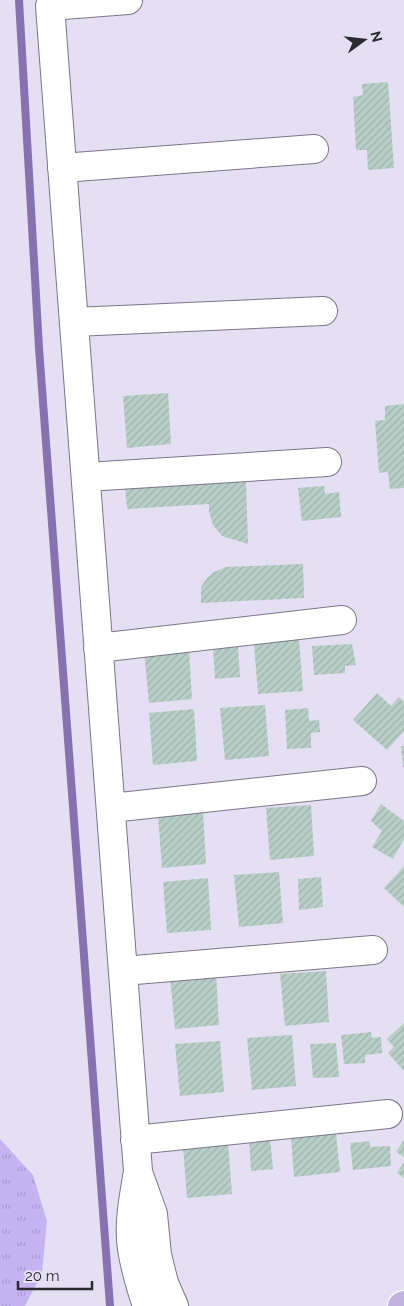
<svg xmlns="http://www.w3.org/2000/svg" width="404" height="1306" viewBox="0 0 404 1306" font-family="Raleway,sans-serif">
<defs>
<pattern id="grass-tufts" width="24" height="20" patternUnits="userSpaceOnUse" patternTransform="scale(1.25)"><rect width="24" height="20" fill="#c6b3f2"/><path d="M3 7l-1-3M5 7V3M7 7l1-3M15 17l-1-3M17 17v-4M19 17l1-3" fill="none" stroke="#aa9ad0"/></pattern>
<pattern id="building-hatch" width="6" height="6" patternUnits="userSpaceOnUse" patternTransform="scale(1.25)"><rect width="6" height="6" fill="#b8cfc7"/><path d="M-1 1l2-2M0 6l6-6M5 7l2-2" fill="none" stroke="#9eb2ab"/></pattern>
</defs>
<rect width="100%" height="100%" fill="#e4dff2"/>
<path fill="url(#grass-tufts)" d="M0,1139L33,1175L47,1221L42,1273L25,1306H0Z"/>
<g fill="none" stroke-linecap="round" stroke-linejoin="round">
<path stroke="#8672b1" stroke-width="8" d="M19,0L39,348L110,1306"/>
</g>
<path fill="url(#building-hatch)" d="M388,82L394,168L368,170L367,150H356L353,97L363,95L362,84Z
M168,393L171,444L127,448L123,396Z
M404,404V488L390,489L388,472L379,473L375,421L385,420V406Z
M246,481L248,544L222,536L213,525L209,511V504L127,509L125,487Z
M324,486L325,494L339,492L341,517L302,521L298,488Z
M303,564L304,598L201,603V587L207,578L214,572L226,567Z
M299,639L303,691L258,694L254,643Z
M352,644L356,665L345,666V673L314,675L312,646Z
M238,647L240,677L215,679L213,648Z
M189,648L192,699L149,703L144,651Z
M377,693L391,706L399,697L404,702V731L387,750L353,720Z
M265,705L269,756L225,760L220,708Z
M308,708L309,721L319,720L320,732L311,733V748L287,749L285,710Z
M194,709L197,761L153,765L149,713Z
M401,746H404V767H403Z
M381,804L404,821V839L393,859L372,847L382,831L371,821Z
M311,805L314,856L270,860L266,808Z
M203,812L206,864L162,868L158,816Z
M404,866V907L384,888Z
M279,872L283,923L239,927L234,875Z
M321,877L323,907L299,910L298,879Z
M208,878L211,930L167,933L163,882Z
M326,971L329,1022L285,1026L280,974Z
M216,974L219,1025L175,1029L170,977Z
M404,1023V1071L388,1053L394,1047L387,1039Z
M371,1032L372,1038L381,1037L382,1053L365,1055V1063L344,1064L341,1035Z
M292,1035L296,1086L252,1090L247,1038Z
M220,1041L224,1092L180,1096L175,1044Z
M336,1043L339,1077L313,1078L310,1044Z
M336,1134L340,1172L294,1177L291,1138Z
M270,1138L273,1169L251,1171L249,1139Z
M404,1140V1157L396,1152Z
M370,1141V1147L390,1146L391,1166L353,1170L350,1143Z
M228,1143L232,1194L187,1198L183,1146Z
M404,1162V1178L397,1173Z"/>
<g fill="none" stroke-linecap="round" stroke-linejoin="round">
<g stroke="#7b7687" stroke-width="30">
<path id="minor" d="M128,0L50,6L138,1171C134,1196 128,1223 132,1249C135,1268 141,1288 147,1306
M62,168L314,149
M74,322L323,311
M86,477L327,462
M98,648L342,620
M111,808L362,781
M123,971L373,950
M135,1140L388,1114
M139,1175L153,1214L157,1255L164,1283L174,1306"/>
</g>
<g stroke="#fff" stroke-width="30">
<path id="major" d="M402,1306L404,1305"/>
</g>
<use href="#minor" stroke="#fff" stroke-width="28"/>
<use href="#major" stroke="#c1b3dd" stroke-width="28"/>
</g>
<g transform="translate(364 40) rotate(75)" stroke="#e4dff2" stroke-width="4" paint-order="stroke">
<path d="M0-4L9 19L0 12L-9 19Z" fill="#2c2a31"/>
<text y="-8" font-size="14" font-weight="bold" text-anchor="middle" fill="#2c2a31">N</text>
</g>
<path d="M18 1281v8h74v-8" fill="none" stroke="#2c2a31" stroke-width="2.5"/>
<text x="25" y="1281" font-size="15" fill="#2c2a31" stroke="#e4dff2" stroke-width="4" paint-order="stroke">20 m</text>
</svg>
